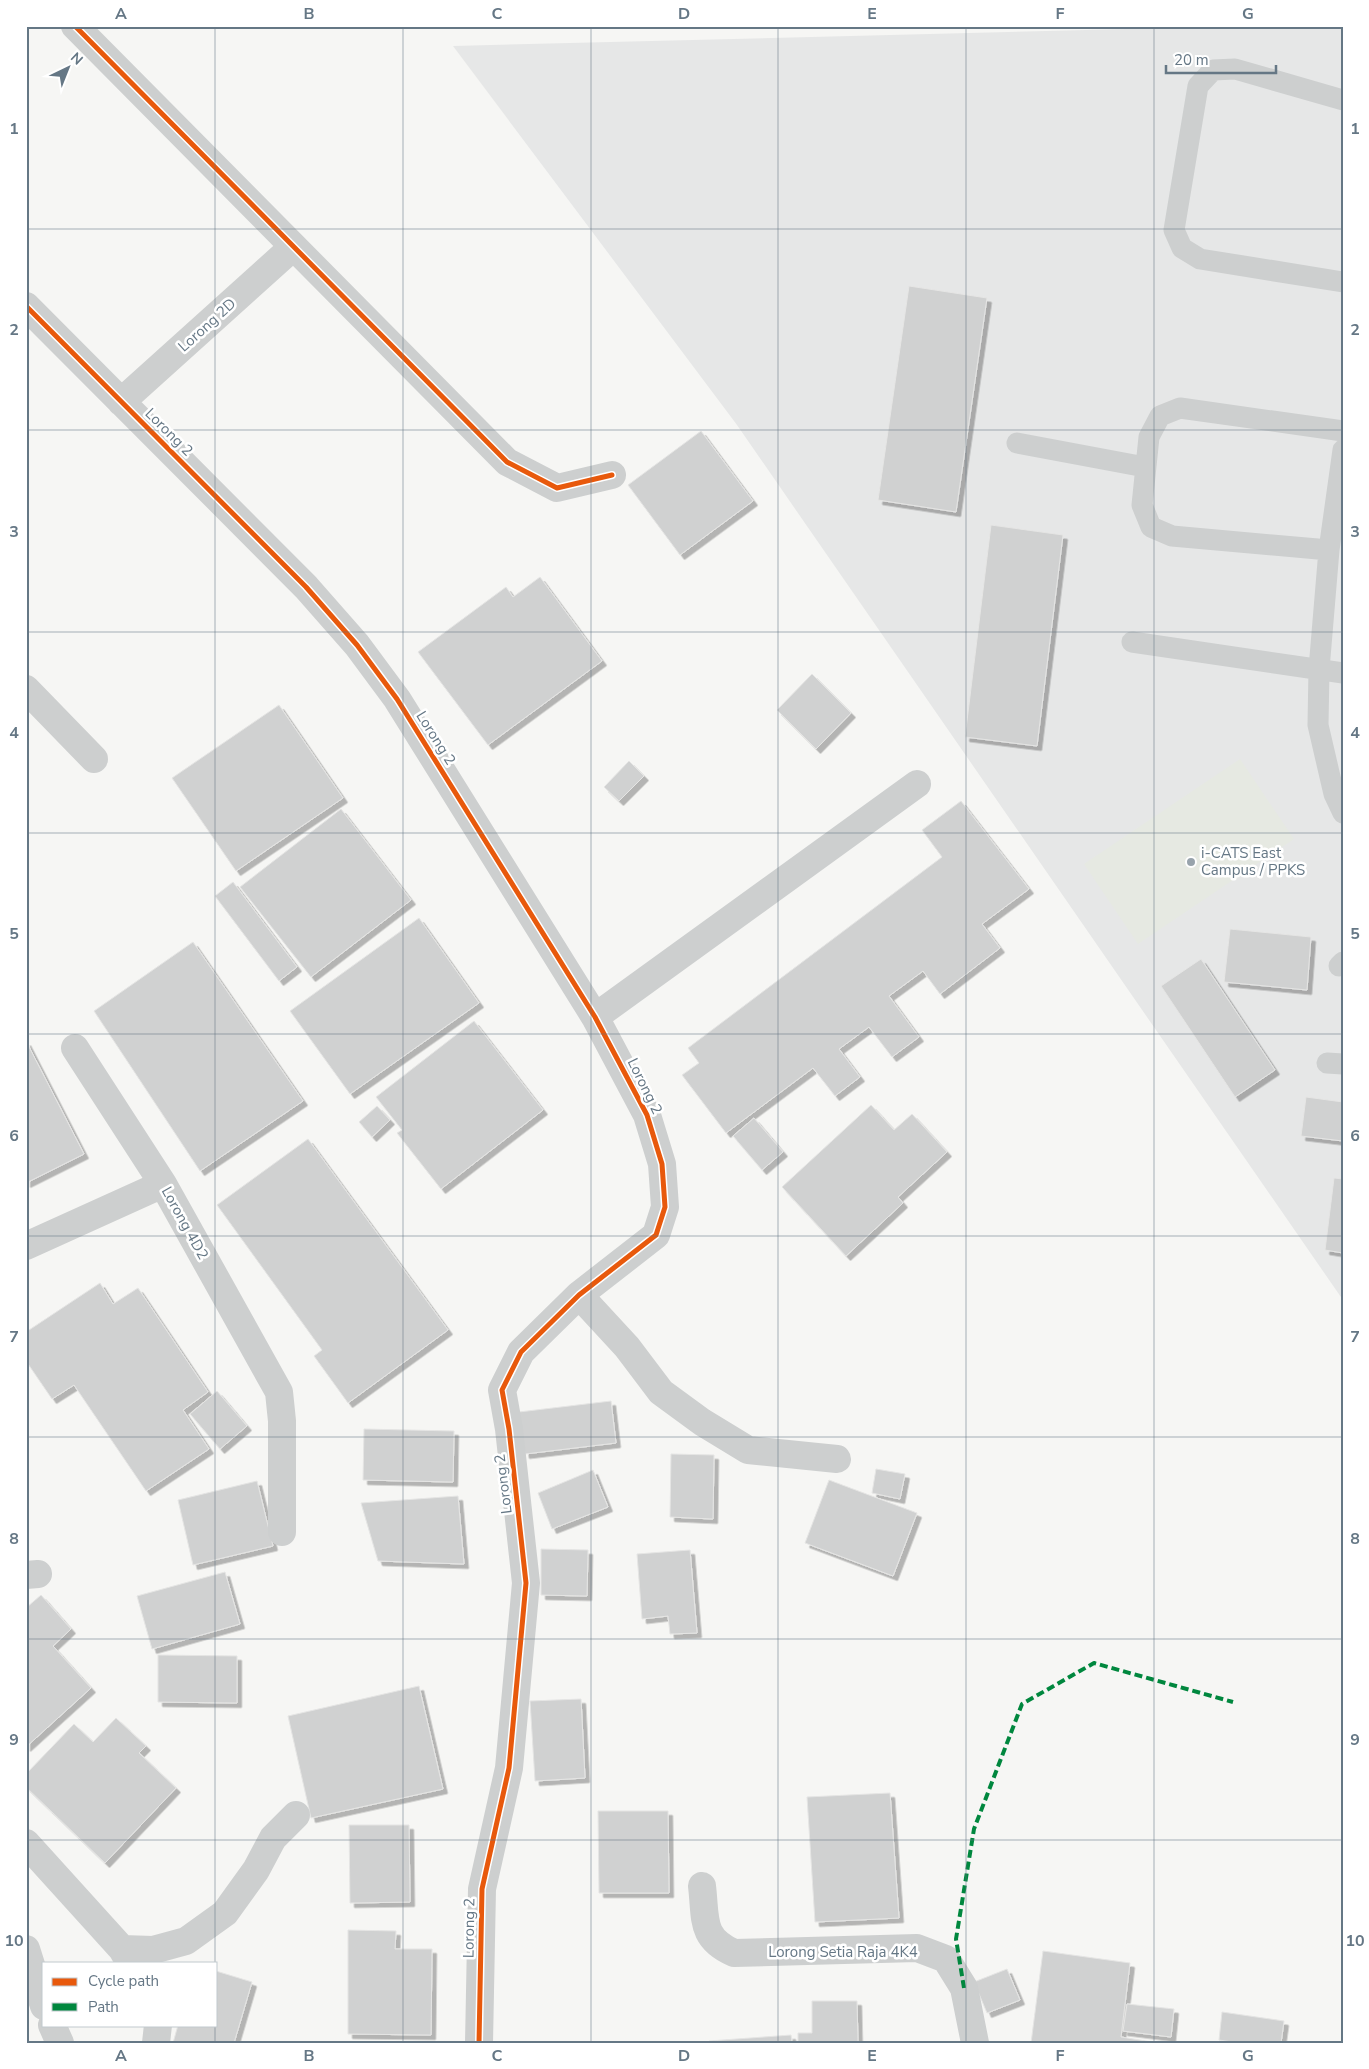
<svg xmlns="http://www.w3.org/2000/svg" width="1369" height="2069" viewBox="0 0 1369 2069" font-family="'Nunito Sans',sans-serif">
<defs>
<filter id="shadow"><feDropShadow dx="4.5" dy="4.5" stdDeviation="0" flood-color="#0004"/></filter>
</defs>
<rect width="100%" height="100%" fill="#f6f6f4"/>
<path fill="#e6e7e7" d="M1246,26H1343V1300L737,425L453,46Z"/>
<path fill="#e6e9e2" d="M1240,759L1294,839L1138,944L1084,864Z"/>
<path fill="#d0d1d1" stroke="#e5e5e4" filter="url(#shadow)" d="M909,286L987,298L956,512L878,500Z
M701,431L753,501L680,555L628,485Z
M991,525L1063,535L1037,746L965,737Z
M540,577L602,661L488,745L418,652L506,587L513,597Z
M812,674L851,713L816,749L777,710Z
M279,705L343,798L236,871L172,778Z
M629,761L644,776L619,801L604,787Z
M961,801L1029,889L982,924L1000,948L940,994L923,971L889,996L919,1037L892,1057L869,1027L839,1049L860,1077L835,1096L813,1068L726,1133L682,1075L699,1063L688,1048L942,857L922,830Z
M341,809L411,900L311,977L240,887Z
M233,882L297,967L279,981L215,896Z
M419,918L479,1003L350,1094L290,1011Z
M1230,929L1311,937L1307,990L1224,982Z
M193,942L303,1101L200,1171L94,1011Z
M1201,959L1275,1070L1235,1097L1161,986Z
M474,1021L543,1110L441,1189L397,1133L402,1130L376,1097Z
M26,1041L84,1154L26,1183Z
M1306,1097L1343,1102V1141L1301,1136Z
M871,1105L894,1130L912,1114L947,1152L898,1197L903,1203L846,1256L782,1187Z
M377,1106L390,1120L372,1137L359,1122Z
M754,1118L783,1152L762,1170L733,1136Z
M308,1139L448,1330L348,1403L314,1356L322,1350L217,1205Z
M1334,1178L1343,1179V1253L1325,1250Z
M100,1283L113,1304L138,1288L208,1392L183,1410L209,1449L146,1491L74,1385L52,1399L26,1361V1332Z
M217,1391L247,1426L220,1449L190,1414Z
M611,1401L616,1443L525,1454L519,1412Z
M364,1429L454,1431L453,1482L363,1480Z
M671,1454L714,1455L713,1519L670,1517Z
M876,1469L905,1474L900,1499L872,1493Z
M593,1470L608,1507L552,1529L538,1493Z
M829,1480L917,1513L893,1576L805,1543Z
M257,1481L273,1546L193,1565L178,1500Z
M458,1496L464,1564L378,1561L361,1503Z
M541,1549L588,1550L587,1596L541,1595Z
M690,1550L697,1633L670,1634L668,1616L642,1619L637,1554Z
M225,1572L240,1624L152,1649L137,1596Z
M41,1595L71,1629L53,1646L91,1688L26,1747V1608Z
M158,1655L237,1656V1703L158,1702Z
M419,1686L443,1789L311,1818L288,1716Z
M581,1699L585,1778L535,1781L530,1701Z
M116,1718L146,1746L139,1753L176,1788L105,1863L26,1787V1774L74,1724L93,1742Z
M890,1793L899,1918L815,1922L807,1797Z
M598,1811H668L669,1893H599Z
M349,1825H409L410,1902L350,1903Z
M348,1930L396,1931L395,1949H432L431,2035L348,2034Z
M1043,1951L1130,1963L1121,2037L1158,2043H1031Z
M1007,1969L1020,2000L987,2013L974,1982Z
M216,1971L252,1982L234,2043H173L178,2025H216Z
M812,2001H857L858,2043H798V2033H812Z
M1127,2004L1174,2009L1171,2037L1123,2031Z
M1222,2012L1284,2021L1281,2043H1239L1219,2040Z
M791,2035L792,2043H709V2041Z"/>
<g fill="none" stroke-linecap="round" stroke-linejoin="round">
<path stroke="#cdcfcf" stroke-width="21" d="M1343,100L1235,69L1213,70L1198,86L1174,230L1182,248L1200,259L1343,282
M1017,443L1145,467
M1343,450L1329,550L1319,669L1318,725L1334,794L1343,813
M1329,550L1172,536L1151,527L1142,505L1149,437L1160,416L1180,408L1343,431
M1132,642L1343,673
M1339,966L1343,962
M1327,1063L1343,1064"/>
<path stroke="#cdcfcf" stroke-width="28" d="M75,26L507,462L557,488L612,475
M26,306L306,587L357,645L397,699L595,1017L647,1115L662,1164L665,1207L656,1235L579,1295L521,1352L502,1390L509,1429L526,1583L509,1768L482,1889L479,2043
M121,402L293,247
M26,689L94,759
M595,1017L917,784
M75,1048L163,1184L279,1392L282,1421V1532
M26,1246L163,1184
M579,1295L627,1347L661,1392L702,1422L748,1450L837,1459
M26,1575L38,1574
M26,1843L122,1949L130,1963
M702,1886C706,1919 700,1938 734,1953L917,1948L946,1959L964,1988L975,2043
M26,1949L44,2006
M122,1949L153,1950L186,1941L225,1913L256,1870L273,1838L296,1815
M52,2025L60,2043
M156,2043L158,2025"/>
<path stroke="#00873e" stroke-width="4" stroke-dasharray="8 4" stroke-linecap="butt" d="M964,1988L956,1939L974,1829L1022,1704L1094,1663L1233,1702"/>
<g stroke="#fff" stroke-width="8">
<path id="cycleway" d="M75,26L507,462L557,488L612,475
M26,306L306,587L357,645L397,699L595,1017L647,1115L662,1164L665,1207L656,1235L579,1295L521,1352L502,1390L509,1429L526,1583L509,1768L482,1889L479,2043"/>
</g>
<use href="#cycleway" stroke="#e8590c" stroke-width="5"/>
</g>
<path fill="none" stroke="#657785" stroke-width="1" stroke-opacity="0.55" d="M215,26V1963M403,26V2043M591,26V2043M778,26V2043M966,26V2043M1154,26V2043M26,229H1343M26,430H1343M26,632H1343M26,833H1343M26,1034H1343M26,1236H1343M26,1437H1343M26,1639H1343M26,1840H1343M215,2025V2043"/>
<circle fill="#98a3ac" stroke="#fff" stroke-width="2" cx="1191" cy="862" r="5"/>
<g text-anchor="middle" stroke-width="5" stroke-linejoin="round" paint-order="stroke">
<g font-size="15" fill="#657785" stroke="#fff">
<text transform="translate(207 325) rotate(-42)" y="5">Lorong 2D</text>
<text transform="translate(169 432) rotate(45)" y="5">Lorong 2</text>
<text transform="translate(436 738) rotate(58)" y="5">Lorong 2</text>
<text transform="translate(645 1086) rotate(64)" y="5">Lorong 2</text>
<text transform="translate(185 1223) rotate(61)" y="5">Lorong 4D2</text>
<text transform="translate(503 1484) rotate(-97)" y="5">Lorong 2</text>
<text transform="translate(469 1928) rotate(-89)" y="5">Lorong 2</text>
<text x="843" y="1957">Lorong Setia Raja 4K4</text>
</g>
<g font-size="15" fill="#657785" stroke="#fff" text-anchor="start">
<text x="1201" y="858">i-CATS East<tspan x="1201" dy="17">Campus / PPKS</tspan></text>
</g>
</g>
<rect width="1369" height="2069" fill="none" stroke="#ffffff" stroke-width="55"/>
<rect x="42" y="1962" width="175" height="65" fill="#ffffff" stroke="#c1c9ce"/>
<rect x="52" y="1978" width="25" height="8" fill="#e8590c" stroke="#c1c9ce"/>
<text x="88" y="1986" font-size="15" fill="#657785">Cycle path</text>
<rect x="52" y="2003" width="25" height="8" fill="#00873e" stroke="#c1c9ce"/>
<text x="88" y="2012" font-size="15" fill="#657785">Path</text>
<g transform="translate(68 68) rotate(43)" stroke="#ffffff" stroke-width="4" paint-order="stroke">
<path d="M0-4L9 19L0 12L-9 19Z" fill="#657785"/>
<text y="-8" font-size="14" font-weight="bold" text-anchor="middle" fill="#657785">N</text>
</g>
<path d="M1166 65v8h110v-8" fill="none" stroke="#657785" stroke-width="2.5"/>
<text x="1174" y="65" font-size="15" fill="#657785" stroke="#ffffff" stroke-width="4" paint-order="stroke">20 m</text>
<rect x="28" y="28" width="1314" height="2014" fill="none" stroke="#657785" stroke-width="2"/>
<g font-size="16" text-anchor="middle" font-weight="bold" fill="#657785">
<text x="121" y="19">A</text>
<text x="309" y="19">B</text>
<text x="497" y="19">C</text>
<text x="684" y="19">D</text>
<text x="872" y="19">E</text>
<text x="1060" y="19">F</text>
<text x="1248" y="19">G</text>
<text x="14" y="134">1</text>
<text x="1355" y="134">1</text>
<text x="14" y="335">2</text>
<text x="1355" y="335">2</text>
<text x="14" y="537">3</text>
<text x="1355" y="537">3</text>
<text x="14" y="738">4</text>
<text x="1355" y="738">4</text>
<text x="14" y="939">5</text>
<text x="1355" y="939">5</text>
<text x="14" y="1141">6</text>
<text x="1355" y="1141">6</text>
<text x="14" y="1342">7</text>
<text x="1355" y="1342">7</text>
<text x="14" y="1544">8</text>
<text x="1355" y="1544">8</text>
<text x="14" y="1745">9</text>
<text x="1355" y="1745">9</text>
<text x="14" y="1946">10</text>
<text x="1355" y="1946">10</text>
<text x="121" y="2061">A</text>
<text x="309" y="2061">B</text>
<text x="497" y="2061">C</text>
<text x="684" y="2061">D</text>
<text x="872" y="2061">E</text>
<text x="1060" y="2061">F</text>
<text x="1248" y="2061">G</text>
</g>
</svg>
